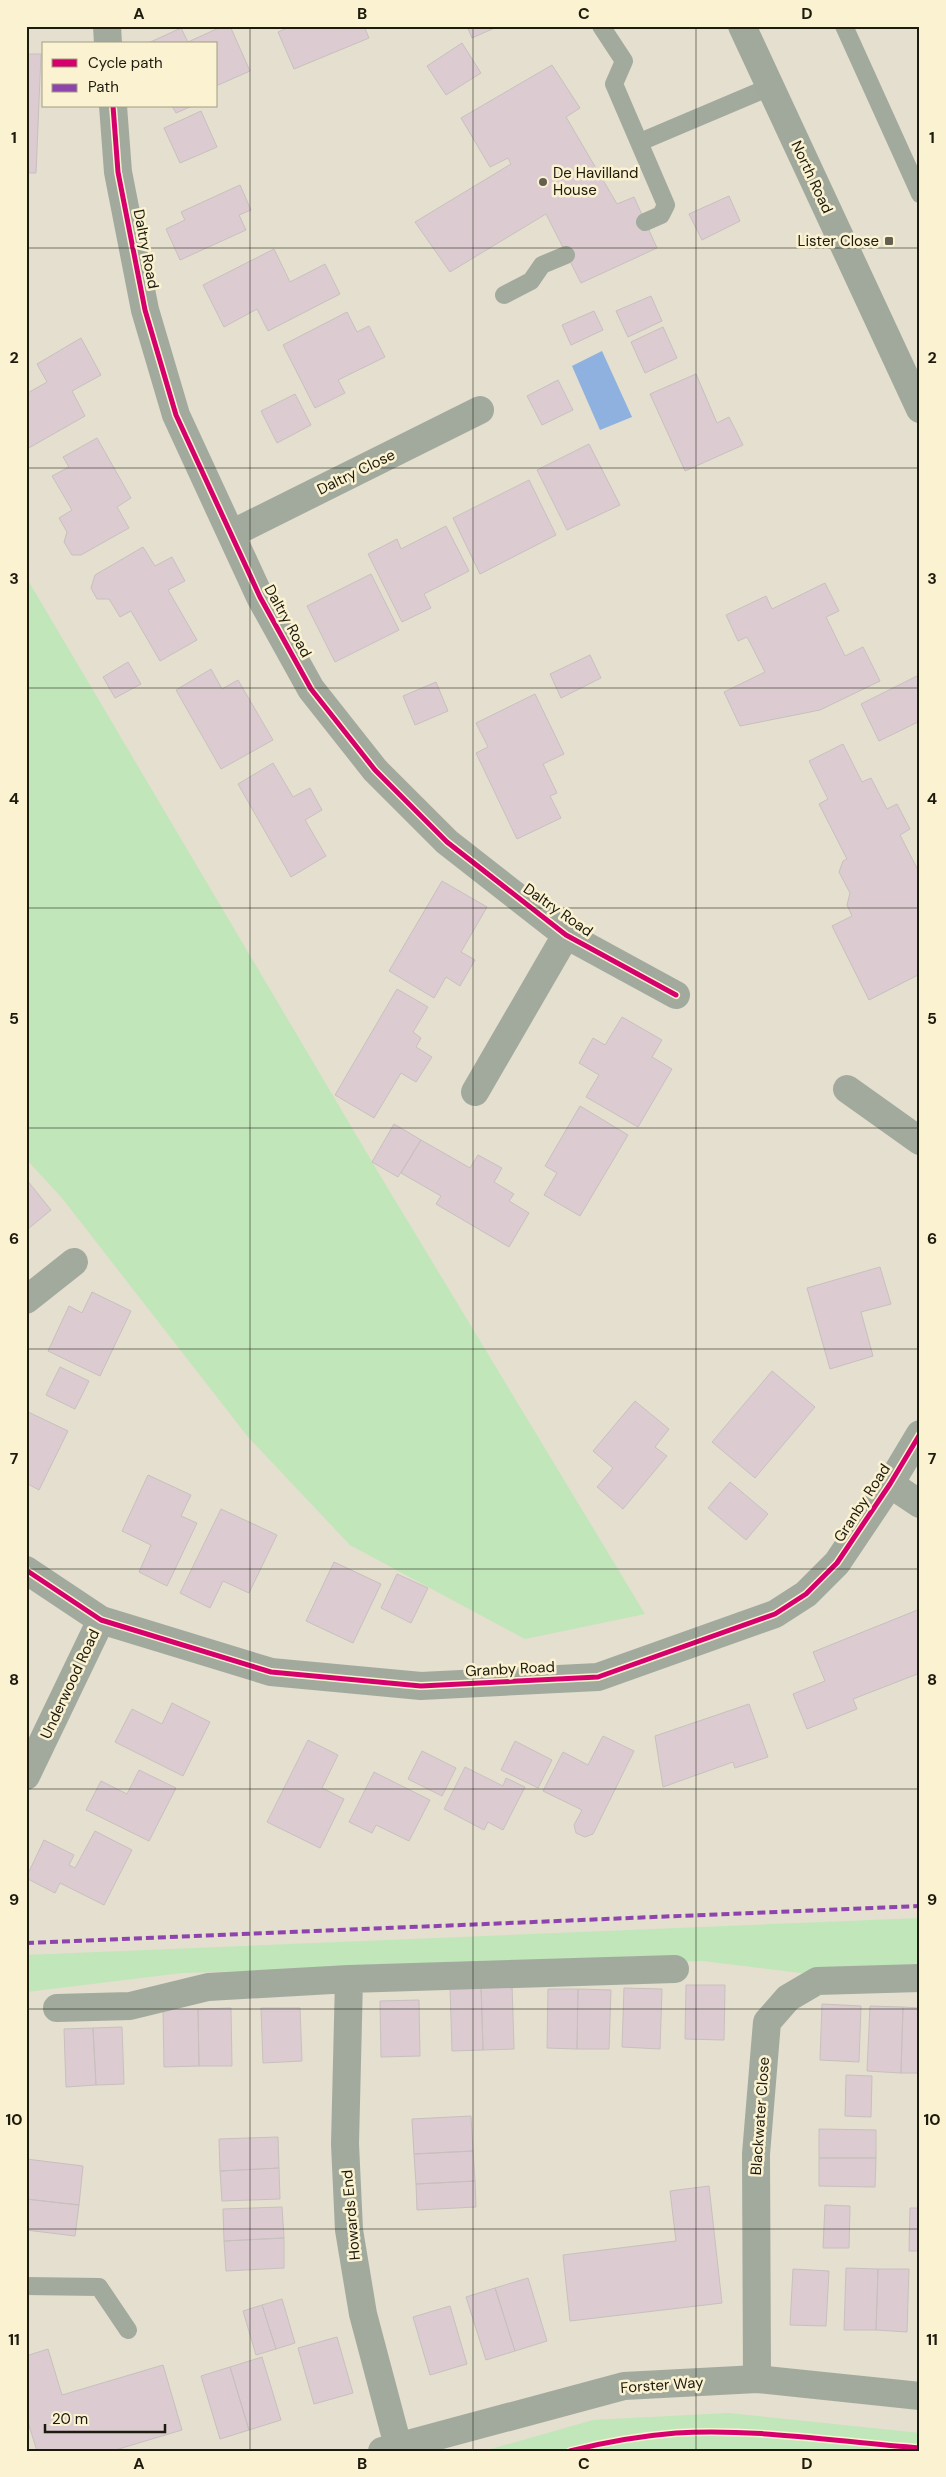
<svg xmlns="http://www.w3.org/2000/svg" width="946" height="2477" viewBox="0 0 946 2477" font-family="'DM Sans',sans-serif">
<rect width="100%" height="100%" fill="#e4dfce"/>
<path fill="#c0e6b9" d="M26,577L381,1177L645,1614L525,1639L350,1545L248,1437L62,1198L26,1159Z
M920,1918V1971L801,1973L703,1961L348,1968L182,1973L26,1992V1955Z
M729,2413L920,2433V2451H484L593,2420Z"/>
<path fill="#8eb1e0" d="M602,351L632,417L600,430L572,366Z"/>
<path fill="#dcccd1" stroke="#c8c0be" d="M223,26H230L250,71L216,86V44H146L181,28L188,42Z
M292,26H364L369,38L294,69L278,32Z
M467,26H499L472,38Z
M462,43L481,73L446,95L427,66Z
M26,54H41L36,173H26Z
M552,65L580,108L566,117L617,204L634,197L657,248L581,283L546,214L450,272L415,222L511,164L508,158L490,167L461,118Z
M172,106H192L176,113Z
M201,111L217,147L180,163L164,128Z
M240,185L251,210L239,215L246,230L180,260L166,229L185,220L181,212Z
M729,196L740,221L702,240L689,214Z
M274,249L290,282L325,264L340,294L268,331L257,309L224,327L203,285Z
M651,296L662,321L628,337L616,311Z
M594,311L603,330L571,345L562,325Z
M347,312L357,332L369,326L385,357L338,380L345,393L315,408L283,345Z
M663,327L677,358L645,373L631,342Z
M81,338L101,375L72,391L85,416L27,449L26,394L47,382L37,364Z
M696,374L717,423L729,417L743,445L685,471L650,394Z
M558,380L573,410L542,425L527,396Z
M295,394L311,425L277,443L261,411Z
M97,438L131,498L117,507L129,528L81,555H72L64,542L67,532L59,518L72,510L52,476L69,467L63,457Z
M589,444L620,505L567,530L537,470Z
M529,480L556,535L480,574L453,518Z
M446,526L469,571L424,594L431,608L402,622L368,554L397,539L401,549Z
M143,547L155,566L172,557L185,581L168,590L197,640L160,661L131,611L120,617L109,599H97L91,588L95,575Z
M371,574L399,630L335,662L307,606Z
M825,583L839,611L826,617L845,656L863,647L880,681L820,710L740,726L724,692L765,672L747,637L738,641L726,615L766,596L772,609Z
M590,655L601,678L561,698L550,674Z
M128,662L141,684L115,698L103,677Z
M211,669L222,689L238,680L273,740L221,769L176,690Z
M917,676L920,682V721L879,741L861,704Z
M436,682L448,711L415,725L403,696Z
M535,694L564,754L543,764L557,793L550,796L561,818L517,839L476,753L488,747L476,723Z
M843,744L862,782L871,778L887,809L897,804L910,829L900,835L920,874V974L869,1000L832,926L852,916L847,905L850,893L839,872L843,861L847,859L819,804L828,799L809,761Z
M273,763L293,797L310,788L322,810L305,820L326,856L291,877L238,784Z
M442,881L487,907L461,952L475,960L460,986L446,977L434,998L389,971Z
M397,989L428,1007L413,1032L421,1038L416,1047L432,1057L416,1082L401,1073L374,1118L335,1095Z
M622,1017L662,1040L652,1057L672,1069L638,1127L586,1097L599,1075L579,1063L593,1038L605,1045Z
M580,1106L628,1135L580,1216L544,1195L557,1173L545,1166Z
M394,1124L421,1140L398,1177L372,1162Z
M421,1140L470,1168L478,1155L502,1168L494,1182L514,1194L509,1201L529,1213L509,1247L436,1204L441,1196L401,1173Z
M26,1179L51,1210L28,1229L26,1227Z
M880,1267L891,1304L861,1312L873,1356L830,1369L807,1288Z
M92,1292L131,1311L100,1376L48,1351L69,1306L82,1313Z
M60,1367L89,1381L75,1409L46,1395Z
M772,1371L815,1407L755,1478L712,1442Z
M635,1401L669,1429L655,1447L667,1456L623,1509L597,1487L613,1468L593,1451Z
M26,1411L68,1431L39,1490L26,1483Z
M148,1475L191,1495L181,1516L197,1523L167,1586L139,1572L151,1545L122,1531Z
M730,1482L768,1514L746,1540L708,1508Z
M221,1509L277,1535L249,1593L223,1581L210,1608L180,1593Z
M334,1562L381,1584L353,1643L306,1621Z
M397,1574L428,1588L411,1623L381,1608Z
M920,1609V1673L853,1699L857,1709L807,1729L793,1694L825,1681L813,1652Z
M172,1703L210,1722L183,1776L115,1742L132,1709L162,1724Z
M749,1704L768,1757L735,1768L733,1762L663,1787L655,1736Z
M603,1736L634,1751L593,1834L585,1837L576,1833L574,1825L582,1810L543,1791L563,1752L588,1765Z
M308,1740L338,1755L322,1788L344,1799L320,1848L267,1822Z
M515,1741L552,1760L538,1788L501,1770Z
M422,1751L456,1768L442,1796L408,1779Z
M465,1767L503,1786L506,1778L525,1787L503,1830L488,1822L484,1830L444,1809Z
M139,1770L176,1788L149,1841L86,1810L101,1781L127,1794Z
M374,1772L430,1800L409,1841L376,1825L372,1833L349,1822Z
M95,1831L132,1850L104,1905L60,1883L55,1893L26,1878L44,1840L74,1855L69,1865L75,1868Z
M512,1985L514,2049L483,2050L481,1986Z
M686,1985H725L724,2040L685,2039Z
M481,1986L483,2050L452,2051L450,1987Z
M624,1988L662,1989L660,2049L622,2047Z
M548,1989H578L577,2049L547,2048Z
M578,1989L611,1990L609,2049H577Z
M419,2000L420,2056L381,2057L380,2001Z
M822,2004L861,2006L859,2062L820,2060Z
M870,2006L903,2007L901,2073L867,2071Z
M903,2007L920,2008V2073H901Z
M231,2008L232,2066H199L198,2009Z
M261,2008H300L302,2061L263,2063Z
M163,2009H198L199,2066L164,2067Z
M122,2027L124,2084L96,2085L93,2028Z
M93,2028L96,2085L66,2087L64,2029Z
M846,2075L872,2076L871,2117L845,2116Z
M471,2116L473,2151L414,2154L412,2119Z
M819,2129L876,2130V2158H819Z
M278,2137L279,2168L220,2171L219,2139Z
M473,2151L475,2181L416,2184L414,2154Z
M819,2158H876L875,2187L819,2186Z
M26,2159L83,2166L79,2205L26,2199Z
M279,2168L280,2199L222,2201L220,2171Z
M475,2181L476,2207L417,2210L416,2184Z
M709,2186L722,2303L570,2321L563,2255L676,2241L670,2191Z
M26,2199L79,2205L75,2236L26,2230Z
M825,2205L850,2206L849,2248H823Z
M282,2207L284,2238L224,2241L223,2209Z
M910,2208H920V2251H909Z
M284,2238V2268L226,2271L224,2241Z
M846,2268L878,2269L876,2330H844Z
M793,2269L829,2271L826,2326L790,2325Z
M878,2269H909L907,2332L876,2330Z
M528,2278L547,2341L515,2351L495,2288Z
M495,2288L515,2351L486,2360L466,2297Z
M282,2299L295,2343L276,2349L262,2305Z
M262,2305L276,2349L256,2355L243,2311Z
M450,2306L467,2364L430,2375L413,2317Z
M337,2337L353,2393L314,2404L298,2348Z
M48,2349L62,2395L163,2365L182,2430L112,2451H37L26,2416V2356Z
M262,2357L281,2420L249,2430L230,2367Z
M230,2367L249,2430L220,2439L201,2376Z"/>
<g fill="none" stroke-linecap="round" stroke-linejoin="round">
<path stroke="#a2aa9e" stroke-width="18" d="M601,26L624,61L614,84L666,205L661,215L645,222
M844,26L920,194
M640,142L770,87
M504,295L531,281L542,265L566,255
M26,2286L99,2287L128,2330"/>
<path stroke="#a2aa9e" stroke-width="28" d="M107,26L108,44
M113,106L118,172L145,310L176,415L260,597L311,689L375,770L447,842L566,935L676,995
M231,534L480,410
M847,1089L920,1141
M475,1092L566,935
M26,1300L74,1262
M890,1484L920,1504
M26,1570L101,1620L271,1672L421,1686L598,1677L775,1614L806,1594L837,1563L890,1484L920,1434
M26,1776L101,1620
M349,1979L345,2144L349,2230L363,2314L398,2446
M57,2008L130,2006L208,1987L349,1979L675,1969
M757,2379L756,2154L767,2022L788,1998L817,1981L920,1978
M382,2451L624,2386L757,2379L920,2396"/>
<path stroke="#a0a99b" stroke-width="28" d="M742,26L920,409"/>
<path stroke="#8e44ad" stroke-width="4" stroke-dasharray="8 4" stroke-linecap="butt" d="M26,1943L920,1906"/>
<g stroke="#fbf2d1" stroke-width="8">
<path id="cycleway" d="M113,106L118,172L145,310L176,415L260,597L311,689L375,770L447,842L566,935L676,995
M26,1570L101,1620L271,1672L421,1686L598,1677L775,1614L806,1594L837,1563L890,1484L920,1434
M570,2451C605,2442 640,2436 676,2433C756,2428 839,2442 920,2448"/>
</g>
<use href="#cycleway" stroke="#d6006c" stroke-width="5"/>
</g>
<path fill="none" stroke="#1d1a0e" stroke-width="1" stroke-opacity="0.55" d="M250,26V2451M473,26V2451M696,26V2451M26,248H920M26,468H920M26,688H920M26,908H920M26,1128H920M26,1349H920M26,1569H920M26,1789H920M26,2009H920M26,2229H920"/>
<g fill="#635f51" stroke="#fbf2d1" stroke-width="2">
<circle cx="543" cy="182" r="5"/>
<rect x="884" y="236" width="10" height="10" rx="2.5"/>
</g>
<g text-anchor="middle" stroke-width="5" stroke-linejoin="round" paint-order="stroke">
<g font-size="15" fill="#1d1a0e" stroke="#fbf2d1" text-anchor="start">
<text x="553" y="178">De Havilland<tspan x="553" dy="17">House</tspan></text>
<text x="879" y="246" text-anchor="end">Lister Close</text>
</g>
<g font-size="15" fill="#1d1a0e" stroke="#fbf2d1">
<text transform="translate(812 177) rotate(65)" y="5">North Road</text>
<text transform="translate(146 249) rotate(79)" y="5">Daltry Road</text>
<text transform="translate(356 472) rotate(-26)" y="5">Daltry Close</text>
<text transform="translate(288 621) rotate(61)" y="5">Daltry Road</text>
<text transform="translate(558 910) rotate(35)" y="5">Daltry Road</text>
<text transform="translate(862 1503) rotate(-57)" y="5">Granby Road</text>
<text transform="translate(510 1669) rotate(-3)" y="5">Granby Road</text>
<text transform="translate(70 1684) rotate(-65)" y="5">Underwood Road</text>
<text transform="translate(760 2116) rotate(-86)" y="5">Blackwater Close</text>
<text transform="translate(351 2215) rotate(-95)" y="5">Howards End</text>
<text transform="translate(662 2385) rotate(-4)" y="5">Forster Way</text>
</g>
</g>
<rect width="946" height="2477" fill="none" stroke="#fbf2d1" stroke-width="55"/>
<rect x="42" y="42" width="175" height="65" fill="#fbf2d1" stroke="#a29c83"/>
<rect x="52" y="59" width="25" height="8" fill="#d6006c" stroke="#a29c83"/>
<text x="88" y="68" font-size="15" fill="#1d1a0e">Cycle path</text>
<rect x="52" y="84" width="25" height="8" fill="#8e44ad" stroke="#a29c83"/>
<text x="88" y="92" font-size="15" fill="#1d1a0e">Path</text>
<path d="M45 2424v8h120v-8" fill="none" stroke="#1d1a0e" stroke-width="2.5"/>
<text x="52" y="2424" font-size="15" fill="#1d1a0e" stroke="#fbf2d1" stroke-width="4" paint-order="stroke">20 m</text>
<rect x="28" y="28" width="890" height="2422" fill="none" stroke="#1d1a0e" stroke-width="2"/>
<g font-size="16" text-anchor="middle" font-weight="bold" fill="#1d1a0e">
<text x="139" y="19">A</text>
<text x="362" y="19">B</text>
<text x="584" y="19">C</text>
<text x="807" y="19">D</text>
<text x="14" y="143">1</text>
<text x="932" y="143">1</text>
<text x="14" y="363">2</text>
<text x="932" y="363">2</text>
<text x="14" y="584">3</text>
<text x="932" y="584">3</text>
<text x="14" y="804">4</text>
<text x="932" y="804">4</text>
<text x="14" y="1024">5</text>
<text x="932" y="1024">5</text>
<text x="14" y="1244">6</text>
<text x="932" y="1244">6</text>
<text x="14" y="1464">7</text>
<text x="932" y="1464">7</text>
<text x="14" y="1685">8</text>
<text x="932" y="1685">8</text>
<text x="14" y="1905">9</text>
<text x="932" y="1905">9</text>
<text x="14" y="2125">10</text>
<text x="932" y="2125">10</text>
<text x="14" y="2345">11</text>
<text x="932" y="2345">11</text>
<text x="139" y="2469">A</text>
<text x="362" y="2469">B</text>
<text x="584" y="2469">C</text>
<text x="807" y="2469">D</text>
</g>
</svg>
